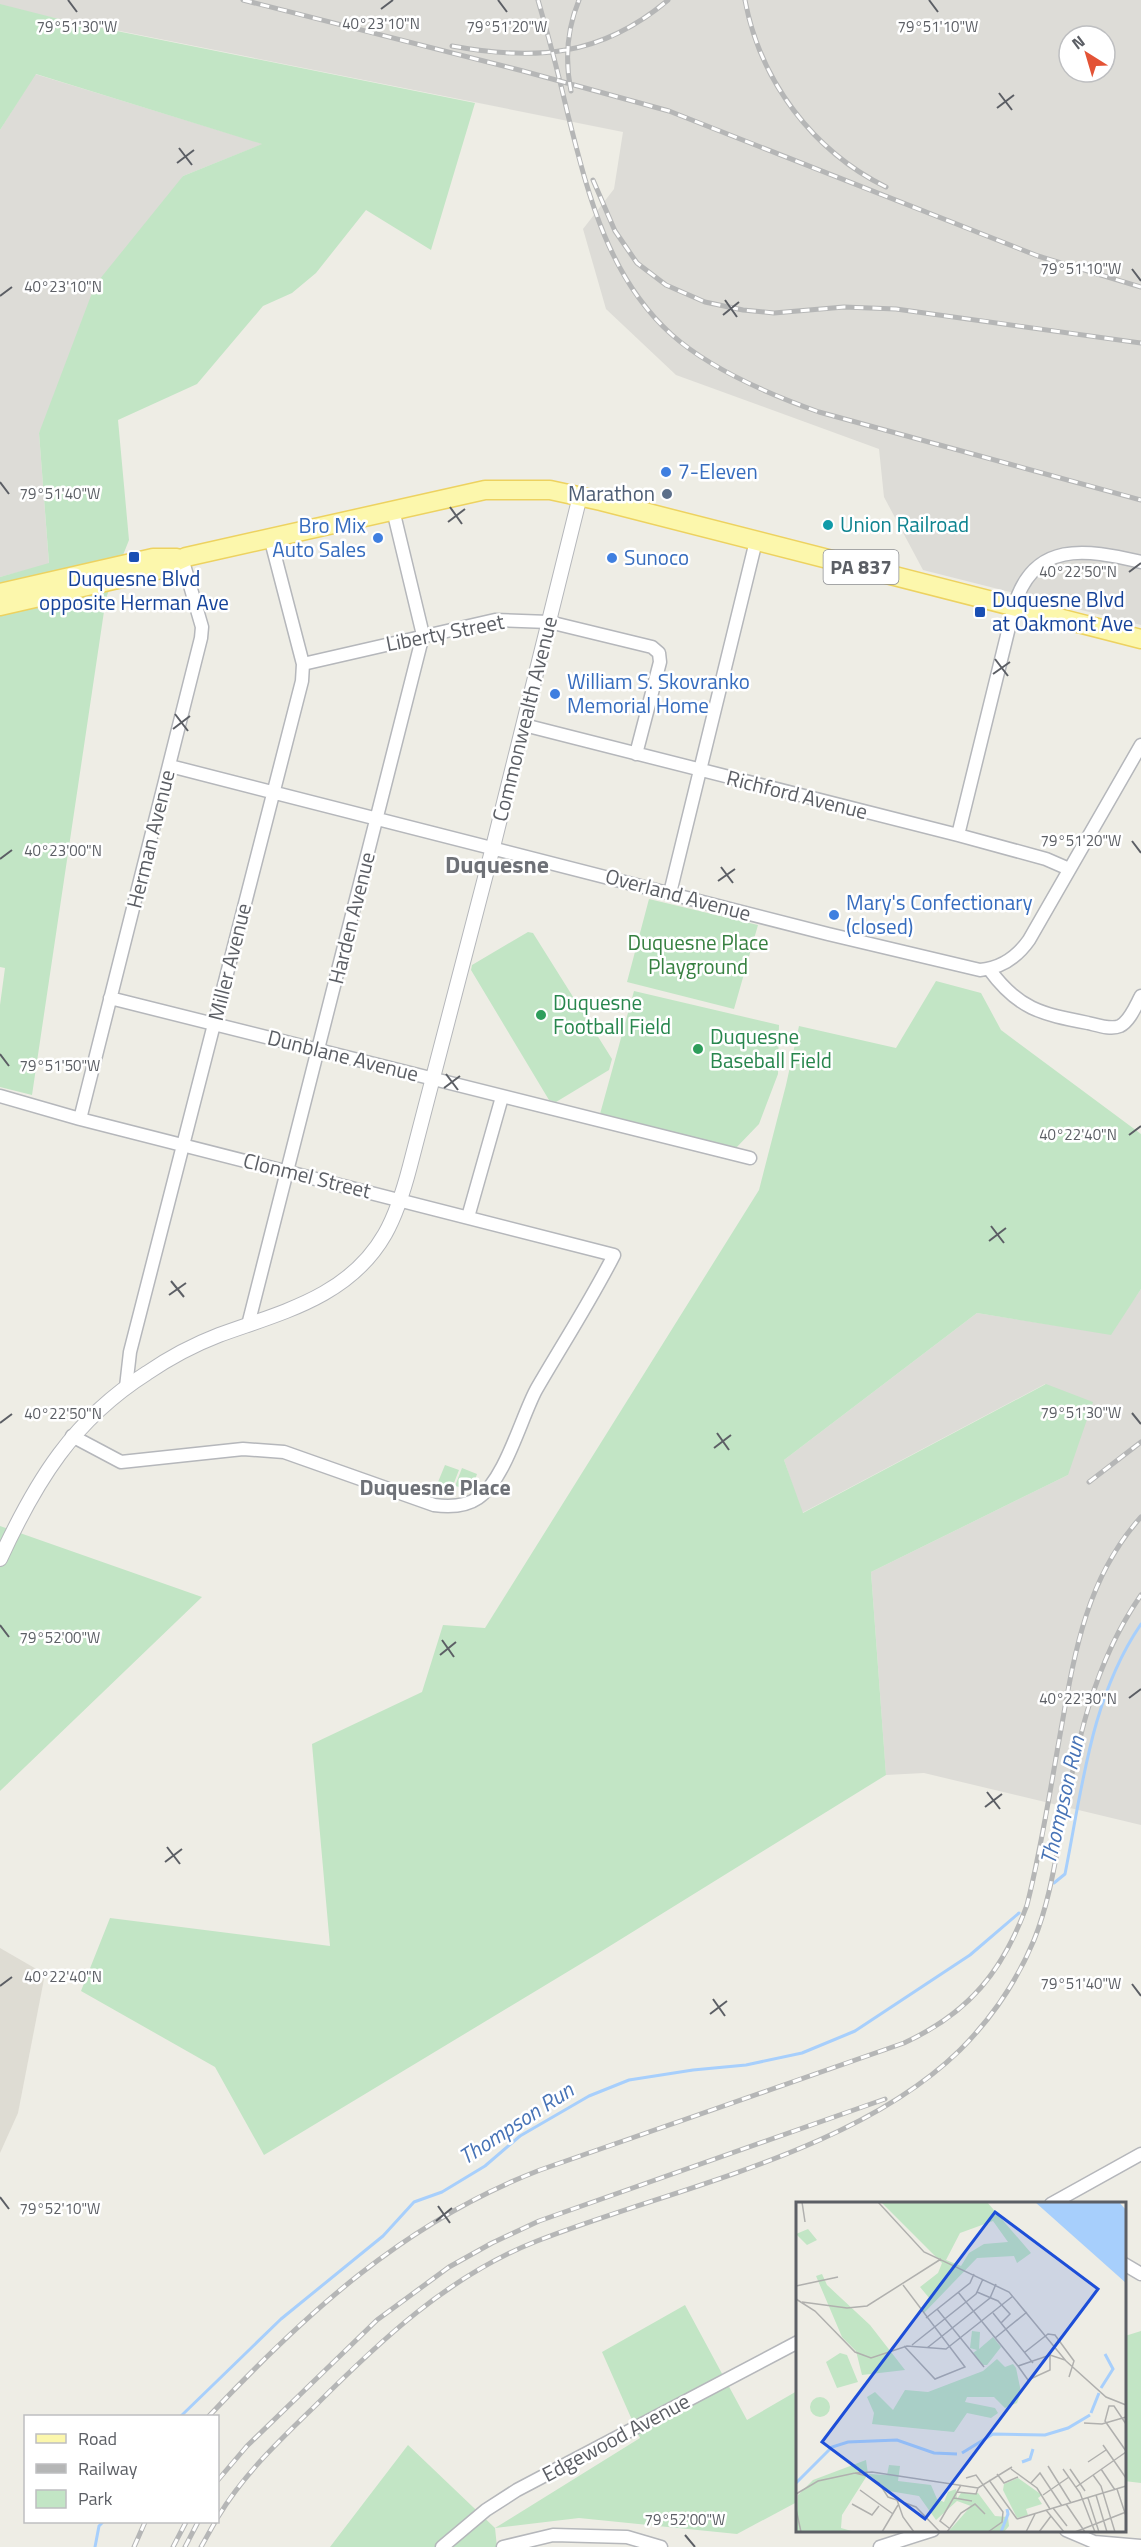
<svg xmlns="http://www.w3.org/2000/svg" width="1141" height="2547" viewBox="0 0 1141 2547" font-family="'Titillium Web',sans-serif">
<rect width="100%" height="100%" fill="#eeede5"/>
<path fill="#dddcd7" fill-rule="evenodd" d="M0,0H1141V625L923,570L884,497L879,449L676,375L606,309L583,229L614,189L623,132L0,7ZM1069,36H1105V72H1069Z
M35,74L263,144L183,176L39,433L49,564L0,577V130Z
M1141,1289V1825L924,1773L886,1775L871,1572L1068,1475L1045,1384L802,1513L784,1460L977,1313L1110,1334Z"/>
<path fill="#dedcd3" d="M0,1948L45,1974L18,2113L0,2153Z"/>
<path fill="#c2e5c5" d="M0,4L67,21L475,103L431,250L366,210L316,273L292,293L263,306L197,384L118,420L129,540L106,598L32,1095L0,1087V1005L5,968L0,967V577L49,563L39,433L95,285L183,176L262,144L36,74L0,130Z
M649,899L758,925L734,1009L627,982Z
M528,932L533,933L612,1059L609,1070L556,1102L549,1100L471,970L472,965Z
M936,981L981,993L1001,1030L1141,1134V1289L1111,1335L977,1313L784,1460L803,1513L1046,1384L1093,1402L1068,1475L871,1572L886,1775L597,1954L264,2155L215,2067L81,1991L110,1918L330,1946L312,1744L422,1692L443,1625L485,1628L759,1190L786,1085L799,1026L896,1048Z
M634,991L779,1025L778,1074L759,1124L735,1149L657,1130L600,1114Z
M445,1465L459,1470L452,1488L438,1482Z
M462,1468L477,1474L474,1483L463,1488L455,1486Z
M0,1526L202,1597L0,1791Z
M685,2305L747,2420L797,2391V2502L737,2534L579,2518L495,2528L497,2547H330L408,2445L495,2528L640,2438L602,2352Z
M1141,2331V2483L1124,2481L1125,2336Z"/>
<g fill="none" stroke-linecap="round" stroke-linejoin="round">
<path stroke="#a7cffc" stroke-width="3" d="M1054,1883L1065,1874C1082,1789 1091,1697 1141,1624
M181,2416L281,2319L383,2236L414,2202L442,2192L485,2166L520,2136L589,2096L629,2080L693,2070L746,2065L802,2053L855,2031L970,1955L1019,1913
M95,2547L99,2526L103,2522"/>
<g stroke="#b5b7bb" stroke-width="15">
<path id="minor" d="M303,664L495,620L549,622L652,647L659,653L660,662L636,754
M524,725L958,835L1046,859L1069,869
M170,766L828,934L980,970C1002,968 1017,957 1029,940L1141,745
M958,835L1014,607C1033,540 1086,549 1141,562
M670,893L756,541
M989,969C1018,1009 1041,1014 1088,1023C1097,1025 1111,1030 1120,1026C1130,1021 1136,1005 1141,996
M110,998L750,1158
M0,1096L80,1119L614,1255C590,1302 562,1345 536,1390C521,1418 505,1480 478,1498C465,1507 449,1507 434,1505L284,1452L243,1449L121,1462L72,1436
M80,1119L201,638L202,627L182,558
M468,1217L502,1097
M248,1325L423,635L393,510
M126,1387L130,1352L302,681L303,664L270,537
M1051,2204L1141,2154
M1124,2264L1141,2274
M1066,2530L1094,2542L1141,2546
M442,2547L486,2510L517,2490L798,2342
M503,2547L553,2535L627,2537L661,2547
M880,2547L933,2530"/>
</g>
<g stroke="#b5b7bb" stroke-width="16">
<path id="tertiary" d="M0,1559C36,1481 73,1420 147,1373C169,1358 193,1345 219,1335C282,1312 349,1297 385,1234C397,1213 404,1189 410,1166L493,847L580,496"/>
</g>
<g stroke="#edd260" stroke-width="21">
<path id="primary" d="M0,593L153,558H177
M0,606L157,570L186,557L485,490H550L601,501L1141,639"/>
</g>
<use href="#minor" stroke="#fff" stroke-width="12"/>
<use href="#tertiary" stroke="#fff" stroke-width="14"/>
<use href="#primary" stroke="#fcf7ac" stroke-width="18"/>
<g stroke="#b5b6b6" stroke-width="5">
<path id="rail" d="M243,0L523,71L669,111L1038,256L1141,287
M538,0C549,38 559,76 568,115C588,194 608,277 671,334C710,369 771,395 819,412L1141,500
M745,0C760,81 813,151 886,187
M452,46C534,61 601,57 668,0
M571,91C565,61 567,29 579,0
M593,180L615,231L637,263L666,285L705,302L743,310L774,313L844,307L896,309L1141,343
M1089,1482L1141,1442
M209,2416C307,2312 405,2222 540,2170L904,2043C969,2013 1003,1971 1027,1905C1042,1846 1051,1784 1062,1724C1075,1649 1088,1576 1141,1517
M218,2480L247,2446L377,2320L449,2267L492,2243L539,2221L885,2099
M218,2517C243,2475 279,2441 314,2407C380,2341 448,2276 537,2241C672,2188 855,2153 960,2050C991,2019 1017,1981 1034,1940C1049,1903 1055,1863 1062,1825C1077,1743 1093,1664 1141,1595
M134,2547L145,2522
M173,2547L186,2522
M185,2547L198,2522
M201,2547L215,2522"/>
</g>
<use href="#rail" stroke="#fff" stroke-width="3" stroke-dasharray="9" stroke-linecap="butt"/>
</g>
<path fill="none" stroke="#5c5f65" stroke-width="2" d="M68,0L77,12M498,0L507,12M929,0L938,12M381,9L393,0M999,93L1012,110M997,108L1014,95M179,148L192,165M177,163L194,150M1132,269L1141,281M0,296L12,287M725,300L737,317M723,315L739,302M0,482L9,494M450,507L462,524M448,522L465,509M1129,572L1141,563M995,659L1008,676M993,674L1010,662M175,714L188,731M173,729L190,716M1132,841L1141,853M0,859L12,850M721,867L733,883M718,881L735,869M0,1054L9,1066M446,1074L458,1090M444,1088L460,1076M1129,1135L1141,1126M991,1226L1004,1243M989,1241L1006,1228M171,1281L184,1297M169,1295L186,1283M1132,1413L1141,1424M0,1423L12,1414M717,1433L729,1450M714,1448L731,1435M0,1625L9,1637M442,1640L454,1657M440,1655L456,1642M1129,1698L1141,1689M987,1792L1000,1809M985,1807L1002,1794M167,1847L180,1864M165,1862L182,1849M1132,1984L1141,1996M0,1986L12,1977M713,1999L725,2016M710,2014L727,2001M0,2197L9,2209M438,2206L450,2223M436,2221L452,2208M685,2535L695,2547"/>
<g fill="#3f7fe0" stroke="#fff" stroke-width="2">
<circle cx="666" cy="472" r="6"/>
<circle cx="378" cy="538" r="6"/>
<circle cx="612" cy="558" r="6"/>
<circle cx="555" cy="694" r="6"/>
<circle cx="834" cy="915" r="6"/>
</g>
<circle fill="#5c6f8a" stroke="#fff" stroke-width="2" cx="667" cy="494" r="6"/>
<circle fill="#0f9aa8" stroke="#fff" stroke-width="2" cx="828" cy="525" r="6"/>
<g fill="#1a4fb4" stroke="#fff" stroke-width="2">
<rect x="128" y="551" width="12" height="12" rx="3"/>
<rect x="974" y="606" width="12" height="12" rx="3"/>
</g>
<g fill="#2e9e5b" stroke="#fff" stroke-width="2">
<circle cx="541" cy="1015" r="6"/>
<circle cx="698" cy="1049" r="6"/>
</g>
<g text-anchor="middle" stroke-width="5" stroke-linejoin="round" paint-order="stroke">
<rect fill="#fff" stroke="#8d8f93" stroke-width="1.5" x="823.5" y="550" width="75" height="34" rx="4.5"/>
<g font-size="20" font-weight="bold" fill="#5c5f65">
<text x="861" y="574">PA 837</text>
</g>
<g font-size="21" fill="#366cbe" stroke="#fff" text-anchor="start">
<text x="678" y="479">7-Eleven</text>
<text x="366" y="533" text-anchor="end">Bro Mix<tspan x="366" dy="24">Auto Sales</tspan></text>
<text x="624" y="565">Sunoco</text>
<text x="567" y="689">William S. Skovranko<tspan x="567" dy="24">Memorial Home</tspan></text>
<text x="846" y="910">Mary's Confectionary<tspan x="846" dy="24">(closed)</tspan></text>
</g>
<g font-size="21" fill="#4e5e75" stroke="#fff" text-anchor="end">
<text x="655" y="501">Marathon</text>
</g>
<g font-size="21" fill="#0d838f" stroke="#fff" text-anchor="start">
<text x="840" y="532">Union Railroad</text>
</g>
<g font-size="21" fill="#164399" stroke="#fff">
<text x="134" y="586">Duquesne Blvd<tspan x="134" dy="24">opposite Herman Ave</tspan></text>
<text x="992" y="607" text-anchor="start">Duquesne Blvd<tspan x="992" dy="24">at Oakmont Ave</tspan></text>
</g>
<g font-size="21" fill="#5c5f65" stroke="#fff">
<text transform="translate(445 633) rotate(-11)" y="7">Liberty Street</text>
<text transform="translate(525 719) rotate(-76)" y="7">Commonwealth Avenue</text>
<text transform="translate(797 795) rotate(14)" y="7">Richford Avenue</text>
<text transform="translate(151 839) rotate(-76)" y="7">Herman Avenue</text>
<text transform="translate(678 895) rotate(15)" y="7">Overland Avenue</text>
<text transform="translate(352 918) rotate(-76)" y="7">Harden Avenue</text>
<text transform="translate(230 962) rotate(-76)" y="7">Miller Avenue</text>
<text transform="translate(343 1056) rotate(14)" y="7">Dunblane Avenue</text>
<text transform="translate(307 1176) rotate(14)" y="7">Clonmel Street</text>
<text transform="translate(616 2438) rotate(-28)" y="7">Edgewood Avenue</text>
</g>
<g font-size="21" fill="#378141" stroke="#fff">
<text x="698" y="950">Duquesne Place<tspan x="698" dy="24">Playground</tspan></text>
</g>
<g font-size="21" fill="#27864d" stroke="#fff" text-anchor="start">
<text x="553" y="1010">Duquesne<tspan x="553" dy="24">Football Field</tspan></text>
<text x="710" y="1044">Duquesne<tspan x="710" dy="24">Baseball Field</tspan></text>
</g>
<g font-size="22" font-weight="bold" fill="#6e7177" stroke="#fff">
<text x="435" y="1495">Duquesne Place</text>
</g>
<g font-size="22" font-style="italic" fill="#4773b6" stroke="#fff">
<text transform="translate(1062 1800) rotate(-77)" y="8">Thompson Run</text>
<text transform="translate(516 2123) rotate(-33)" y="8">Thompson Run</text>
</g>
<g font-size="24" font-weight="bold" fill="#6e7177" stroke="#fff">
<text x="497" y="873">Duquesne</text>
</g>
</g>
<g transform="translate(796 2202)">
<rect width="330" height="330" fill="#eeede5"/>
<path d="M85,0H191L235,51L221,61L218,54L181,56L128,111L124,107L134,97L124,85L142,71L146,61ZM197,19L212,40L188,42L173,51L165,64L150,58L164,31ZM12,27L21,38L11,43L0,32ZM26,72L31,83L74,123L109,168L66,173L60,149L46,135L20,74ZM176,129L184,130L183,147L197,135L205,145L191,163H187L177,151L181,148L174,146ZM44,151L51,153L62,180L41,186L30,160ZM201,157L209,165L217,162L220,166L225,190L221,201L209,206L198,195H171L169,200L199,206L202,211L195,216L171,211L158,230L76,222L78,211L71,195L79,190L97,208L109,188L132,190L187,169ZM14 205a10 10 0 1 1 20 0a10 10 0 1 1-20 0ZM70,258L72,272L91,273L93,263L104,264L102,279L135,283L141,297L148,300L152,290L160,287L161,297L165,291H182L199,314L212,315L213,324L208,330H152L175,304L161,299L140,318L123,294L93,289L72,272L46,313L45,326L59,330H0L2,293L17,278ZM222,276L246,293L242,296L246,302L230,307L232,313L221,316L207,288L208,282Z" fill="#c2e5c5" fill-rule="evenodd"/>
<path d="M239,0H323L330,8V81Z" fill="#a7cffc"/>
<path fill="none" stroke="#a7cffc" stroke-width="3" d="M305,186L317,167L309,152M295,211L303,191M166,251L197,232L249,233L272,226L294,213M226,260L234,257L237,247M0,281L36,245L52,240L101,238L138,251L161,252M205,330L212,312L211,307"/>
<path fill="none" stroke="#b0b0ae" stroke-width="1.5" d="M6,0L9,20M82,0L128,50L213,90L270,159L310,195L330,203M107,83L169,165L139,177L108,144M0,84L42,75M162,90L222,164L254,153L269,158M181,90L202,99L214,112L205,121M0,97L19,109L59,150L75,156L111,144L150,147L217,94M6,100L51,106L71,104L145,57M141,107L188,165M197,111L237,161M130,116L174,81L178,72M199,136L231,110M116,143L180,92L187,77M131,146L194,96L200,82M229,150L252,132L259,133L278,159L273,175M222,164L232,178L254,168V153M288,221L306,222L330,215M330,222L318,204H313L309,219L330,249M307,243L330,276M292,260L310,248M252,264L275,301M215,267L241,286L254,307M267,267L284,291L299,330M274,267L289,289M305,267L319,288M59,271L76,270L182,286L216,265M201,272L208,281L222,275M297,273L305,284L319,330M170,276L180,273L207,310L206,320L192,330M193,278L221,317M235,281L244,271L266,304M280,285L330,250M321,287L330,314M64,288L97,312M161,290L180,292L182,286M0,292L22,279L59,271L71,274L83,281L92,295L101,298L107,315L118,330M247,293L273,275M300,293L311,330M158,296L176,299M292,296L303,330M101,298L120,305L144,330M56,302L76,313L83,304M270,302L289,330M257,306L271,324M0,307L5,330M250,308L268,330M221,317L330,284M153,326L144,319L165,283M86,330L102,303M151,330L165,311L179,302L189,312M230,330L239,312M243,330L255,314M279,330L330,310"/>
<path fill="#1d4ed8" fill-opacity="0.15" stroke="#1d4ed8" stroke-width="3" d="M199,10L302,87L129,317L26,240Z"/>
<rect width="330" height="330" fill="none" stroke="#5c5f65" stroke-width="3"/>
</g>
<g font-size="15" text-anchor="middle" fill="#5c5f65" stroke="#fff" stroke-width="5" stroke-linejoin="round" paint-order="stroke">
<text x="381" y="29">40°23'10"N</text>
<text x="77" y="32">79°51'30"W</text>
<text x="507" y="32">79°51'20"W</text>
<text x="938" y="32">79°51'10"W</text>
<text x="1081" y="274">79°51'10"W</text>
<text x="63" y="292">40°23'10"N</text>
<text x="60" y="499">79°51'40"W</text>
<text x="1078" y="577">40°22'50"N</text>
<text x="1081" y="846">79°51'20"W</text>
<text x="63" y="856">40°23'00"N</text>
<text x="60" y="1071">79°51'50"W</text>
<text x="1078" y="1140">40°22'40"N</text>
<text x="1081" y="1418">79°51'30"W</text>
<text x="63" y="1419">40°22'50"N</text>
<text x="60" y="1643">79°52'00"W</text>
<text x="1078" y="1704">40°22'30"N</text>
<text x="63" y="1982">40°22'40"N</text>
<text x="1081" y="1989">79°51'40"W</text>
<text x="60" y="2214">79°52'10"W</text>
<text x="685" y="2525">79°52'00"W</text>
</g>
<rect x="24" y="2415" width="195" height="108" fill="#ffffff" stroke="#bebfc1" stroke-width="1.5"/>
<rect x="36" y="2434" width="30" height="9" fill="#fcf7ac" stroke="#bebfc1" stroke-width="1.5"/>
<text x="78" y="2445" font-size="18" fill="#5c5f65">Road</text>
<rect x="36" y="2464" width="30" height="9" fill="#b5b6b6" stroke="#bebfc1" stroke-width="1.5"/>
<text x="78" y="2475" font-size="18" fill="#5c5f65">Railway</text>
<rect x="36" y="2490" width="30" height="18" fill="#c2e5c5" stroke="#bebfc1" stroke-width="1.5"/>
<text x="78" y="2505" font-size="18" fill="#5c5f65">Park</text>
<g transform="translate(1087 54) rotate(323)"><circle r="28" fill="#ffffff" stroke="#bebfc1" stroke-width="1.5"/>
<path d="M0-4.5L10 22L0 15L-10 22Z" fill="#e35336"/>
<text y="-9" font-size="16" font-weight="bold" text-anchor="middle" fill="#5c5f65">N</text>
</g>
</svg>
